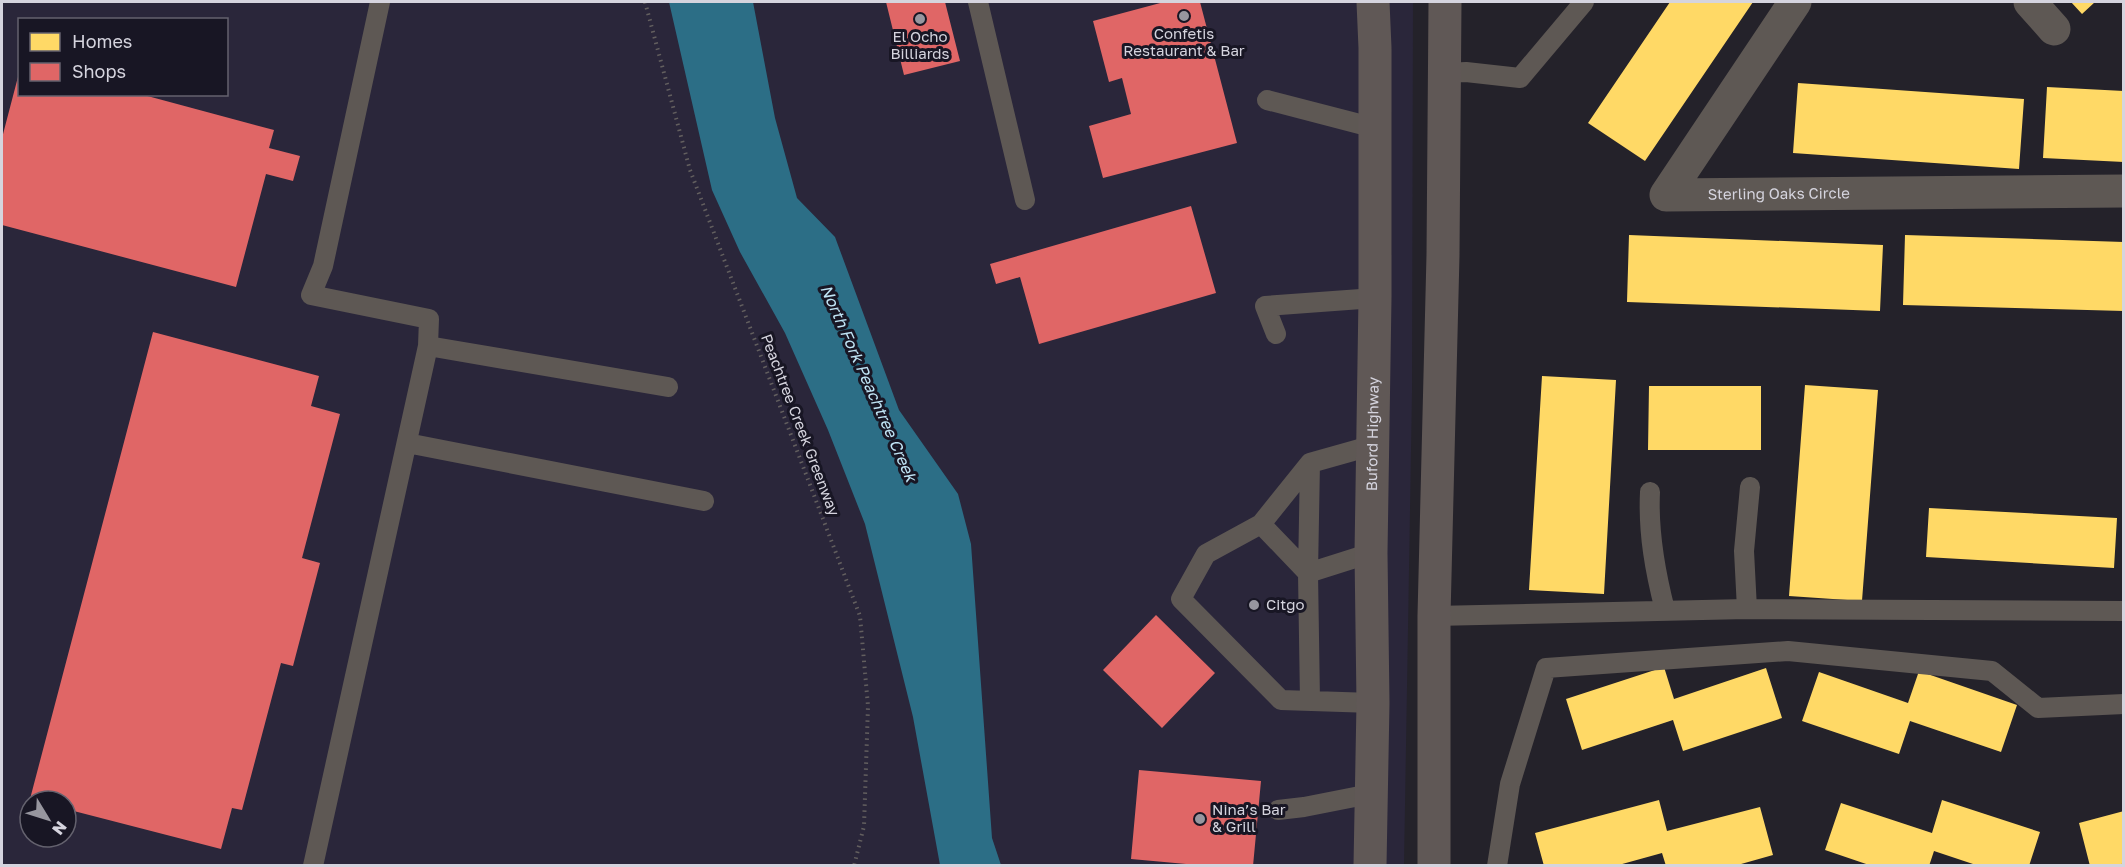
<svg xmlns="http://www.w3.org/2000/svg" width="2125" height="867" viewBox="0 0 2125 867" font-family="'Golos Text',sans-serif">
<rect width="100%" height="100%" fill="#24222a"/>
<path fill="#2a263a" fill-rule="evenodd" d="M2,2H1413L1412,393L1404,865L2,866ZM20,20H226V94H20ZM30,801H66V837H30Z"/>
<path fill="#2c6e86" d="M669,2H753L775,118L797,198L835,237L899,410L958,494L971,544L992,838L1001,865H940L913,717L865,524L828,430L785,333L740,252L712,190Z"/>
<path fill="#ffd966" d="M1670,2H1753L1645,161L1588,123Z
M2071,2H2095L2082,14Z
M1798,83L2024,99L2019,169L1793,153Z
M2047,87L2124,91V162L2043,158Z
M1629,235L1883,245L1880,311L1627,302Z
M1905,235L2124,242V311L1903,305Z
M1542,376L1616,380L1604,594L1529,590Z
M1805,385L1878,390L1862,601L1789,596Z
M1649,386H1761V450H1648Z
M1929,508L2117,518L2114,568L1926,557Z
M1664,667L1674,699L1766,668L1782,718L1683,751L1673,720L1582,750L1566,699Z
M1919,671L2017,705L2001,752L1910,721L1899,754L1802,721L1819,672L1908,703Z
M1659,800L1667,831L1760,807L1773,855L1734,866H1666L1662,853L1615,866H1544L1535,833Z
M1942,800L2040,832L2029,866H1979L1934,851L1929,866H1872L1825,850L1841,803L1932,833Z
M2124,811V863L2116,866H2090L2079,823Z"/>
<path fill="#e06666" d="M886,2H945L960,61L904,75Z
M1164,2H1200L1237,143L1103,178L1089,126L1131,114L1122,78L1109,82L1093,21Z
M19,73L20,94H140L274,130L269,148L300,156L293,181L266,174L236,287L2,225V138Z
M1191,206L1216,293L1039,344L1020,277L996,284L990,264Z
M153,332L319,376L311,406L340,414L302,558L320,563L293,666L281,663L242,810L232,808L221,849L66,809V801L30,799Z
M1156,615L1215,673L1162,728L1103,670Z
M1139,770L1261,781L1253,866H1208L1131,859Z"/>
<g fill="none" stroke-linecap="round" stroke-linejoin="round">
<path stroke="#635f5f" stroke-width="4" stroke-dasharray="1.5 4.5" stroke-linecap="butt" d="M645,2L690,170L860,616L868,706L864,826L854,866"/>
<path stroke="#5e5854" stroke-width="20" d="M380,2L323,266L311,295L429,319L428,346L668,387
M978,2L1025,200
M1445,73L1466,72L1520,78L1584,2
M1267,100L1375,128
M1276,334L1265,306L1375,298
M407,443L704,501
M1650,492C1648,533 1655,571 1665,610
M1261,524L1206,554L1181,599L1281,700L1373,703
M1308,573L1261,524L1310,463L1374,445
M1308,573L1371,553
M1747,609L1744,551L1750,487
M1434,616L1747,609L2124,611
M1310,701L1308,573L1310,463
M1278,810L1304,807L1370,794
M313,866L428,346
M1497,866L1510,784L1546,668L1788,651L1992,671L2038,708L2124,704"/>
<g stroke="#5e5854" stroke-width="33">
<path id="s1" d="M1795,2L1666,195L2124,191"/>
<path d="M2030,2L2054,29"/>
</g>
<g stroke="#605856" stroke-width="33">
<path id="s2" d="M1370,866L1373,703L1371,553L1375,298V48L1373,2"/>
<path d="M1434,866V616L1443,255L1445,2"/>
</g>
</g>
<g fill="#97969f" stroke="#181624" stroke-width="2">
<circle cx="1184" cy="16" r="6"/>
<circle cx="920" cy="19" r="6"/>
<circle cx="1254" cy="605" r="6"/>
<circle cx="1200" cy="819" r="6"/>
</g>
<g text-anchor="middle" stroke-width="6" stroke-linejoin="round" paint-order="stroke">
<g font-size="15" fill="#d5d4de" stroke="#181624">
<text x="1184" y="39">Confetis<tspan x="1184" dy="17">Restaurant &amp; Bar</tspan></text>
<text x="920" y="42">El Ocho<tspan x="920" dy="17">Billiards</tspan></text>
<text x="1266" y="610" text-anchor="start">Citgo</text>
<text x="1212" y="815" text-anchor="start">Nina’s Bar<tspan x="1212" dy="17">&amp; Grill</tspan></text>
</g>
<g font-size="15" fill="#d5d4de" stroke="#181624">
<text dy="5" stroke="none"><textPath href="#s1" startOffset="345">Sterling Oaks Circle</textPath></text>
<text transform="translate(800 425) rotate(69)" y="5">Peachtree Creek Greenway</text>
<text dy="5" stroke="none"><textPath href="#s2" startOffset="432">Buford Highway</textPath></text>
</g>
<g font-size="16" font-style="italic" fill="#c0e5f6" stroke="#181624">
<text transform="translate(869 383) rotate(66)" y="6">North Fork Peachtree Creek</text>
</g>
</g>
<rect width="2125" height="867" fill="none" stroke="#d5d4de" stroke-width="6"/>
<rect x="18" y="18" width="210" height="78" fill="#181624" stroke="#64626e" stroke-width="1.5"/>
<rect x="30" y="33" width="30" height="18" fill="#ffd966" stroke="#64626e" stroke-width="1.5"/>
<text x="72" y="48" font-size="18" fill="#d5d4de">Homes</text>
<rect x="30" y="63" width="30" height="18" fill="#e06666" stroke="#64626e" stroke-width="1.5"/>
<text x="72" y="78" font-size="18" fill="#d5d4de">Shops</text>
<g transform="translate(48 819) rotate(128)"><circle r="28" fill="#181624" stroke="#64626e" stroke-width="1.5"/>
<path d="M0-4.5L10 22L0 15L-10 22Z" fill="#97969f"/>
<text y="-9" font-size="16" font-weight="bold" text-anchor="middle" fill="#d5d4de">N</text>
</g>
</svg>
